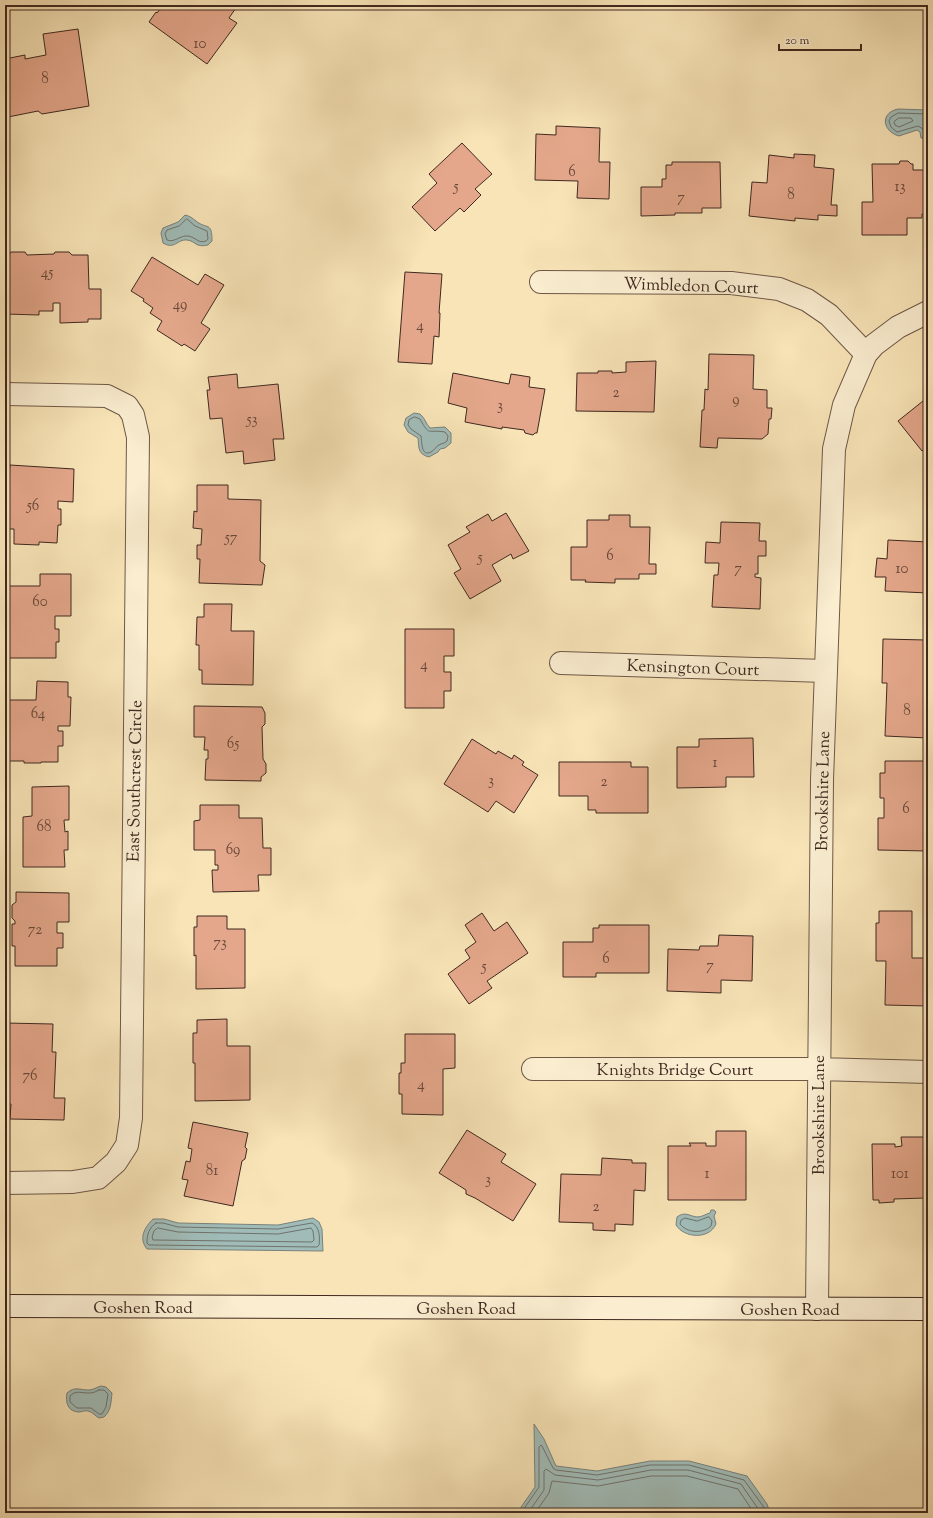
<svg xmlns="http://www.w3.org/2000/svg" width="933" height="1518" viewBox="0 0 933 1518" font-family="'Sorts Mill Goudy',serif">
<rect width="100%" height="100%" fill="#f8e4b7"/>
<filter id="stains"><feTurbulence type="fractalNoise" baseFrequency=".005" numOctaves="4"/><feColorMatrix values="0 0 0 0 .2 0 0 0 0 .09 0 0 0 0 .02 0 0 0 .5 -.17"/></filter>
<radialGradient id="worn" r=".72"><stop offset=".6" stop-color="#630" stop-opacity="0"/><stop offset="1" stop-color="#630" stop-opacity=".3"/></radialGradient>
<path fill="#a0bcb8" stroke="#7a817b" d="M898,109L928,110V138H921L920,132L917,130L899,136C882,131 880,113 898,109Z
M185,215C190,216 192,218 196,221C207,230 212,221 212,241L208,245C195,248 196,241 187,240C177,239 175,250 163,243L161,233L163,228L178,222Z
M414,413L420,414C425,418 426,424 430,428L445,427L451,433V443L445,448L440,449L438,452L429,457C418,454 419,449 418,438L408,432L404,425L406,418Z
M711,1210H714L716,1212L714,1216L716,1224C709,1240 684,1238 676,1225L677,1217C685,1211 689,1216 697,1217C702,1217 706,1214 710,1213Z
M313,1218L319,1222L322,1229L323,1251L147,1249C138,1238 145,1227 153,1219H164L178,1223L278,1225Z
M101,1386L106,1387L112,1393C111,1402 111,1411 104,1417L99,1418C95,1416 93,1412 88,1411C85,1410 82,1412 79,1412C68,1412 65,1402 67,1393C75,1386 79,1390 89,1390C93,1390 97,1387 101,1386Z
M534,1424L544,1439L556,1466L597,1471L650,1461H689L747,1476L767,1504L770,1513H517L535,1487Z"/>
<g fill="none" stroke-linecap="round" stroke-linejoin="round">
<path stroke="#70726c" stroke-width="1" d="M928,114L898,113L891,117L889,121L891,127L897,132L918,126L923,129L925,134H928
M899,118H911L913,121L899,127L895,125L894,122Z
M187,219L195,226L207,231L208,239L206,241C198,244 196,237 188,236C180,235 175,243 167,240L165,234L167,230L179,226Z
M415,417L420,419C430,437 427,429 445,432L448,436L447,441C444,444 442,443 439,445C435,447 435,450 431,452C421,457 422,442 421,436L411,429L408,425L409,420Z
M709,1217L712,1221L711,1226C703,1234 687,1233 680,1224L681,1220L685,1218L697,1221Z
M156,1223H163L178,1227L278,1229L312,1223C320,1227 320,1238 319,1245L317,1247L149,1245L147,1243C147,1234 149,1228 156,1223Z
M158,1228L178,1232L278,1234L311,1228L313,1231L314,1240L312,1242L153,1240L152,1237L154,1231Z
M99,1390H104L108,1394L106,1407L102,1414H99L91,1408H77L70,1402V1396C78,1387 87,1398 99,1390Z
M521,1513L539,1487V1447L541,1445L542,1446L553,1468L556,1470L597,1475L650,1465H689L744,1480L763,1506L766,1513
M528,1513L544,1490V1471L546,1469L555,1475L598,1480L651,1470H688L741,1484L761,1513
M535,1513L549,1493L552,1481L598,1486L651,1476H687L738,1489L754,1513"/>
</g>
<path fill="#e4a78b" stroke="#402920" d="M163,5H238L229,18L237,23L207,64L149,22L156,12L157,13Z
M78,29L89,106L42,114L38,111L8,117L5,98V59L25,55V59L46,55L43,34Z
M556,126L600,128L599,162H610L609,199L577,198L578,181L535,180L536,134L556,135Z
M462,143L492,174L475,189L481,195L464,212L460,208L435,231L412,207L437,183L429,174Z
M794,154L815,155L814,167L834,169L831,205H837V216L818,215V220L795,218V221L749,216L752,182L767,183L769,155L794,158Z
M900,161H908L911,164H913V170H928V214H922V218H907V235H862V202H873L872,164H899Z
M672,162H720L721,208H702V213H675V215L641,216V187H662V179H666V165H672Z
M11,252H25L27,255L54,254L55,252H69L72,255H88L89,289H101V319H88V322L60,323V303H53V311H39V315L5,314V255H9Z
M152,257L198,285L205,274L224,285L201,323L210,329L195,351L184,344L182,346L157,330L162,321L150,313L153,308L143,301L144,299L131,291Z
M405,272L442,274L439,313H440L439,337L434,336L432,364L398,362Z
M709,354L754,355L753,389L767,390V408H772L771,419H769L768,434L762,439L718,438L717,448L700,447L702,410H704L705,389L708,390Z
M656,361L654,412L576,411L577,373H598V371H612V373L626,372V362Z
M453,373L509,384L511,374L530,377L529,387L545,389L537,433H535L533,435L525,433L524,430L502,427V429L465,422L467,408L448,403Z
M237,374L238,388L278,384L284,439H273L275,460L244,464L243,451L226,453L222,418L210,419L207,390H210L208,377Z
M928,397V446L922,451L898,421Z
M10,465L74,469L73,502L58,501V509H61V525H58L57,543L39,542V545L14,544V529H7L9,495H5V474H9Z
M197,485H228V499L261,500L260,561L265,565L262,585L199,583L200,559H197V545H201L202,529L193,528L194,511L197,512Z
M506,513L529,551L513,559L511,554L492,565L501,581L470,599L454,573L461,569L448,545L470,532L466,527L488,514L492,521Z
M609,515H630V527H650L649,564H656V574H639V579H615V583L585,582L586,580H571V547H587V520H609Z
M721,522L760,523L759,541H766V556H758V574H755V577L761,578L760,609L712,607L714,575H718L719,563H705L706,542L720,543Z
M888,540L928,542V593L885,591L886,577H875L877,558L887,559Z
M40,574H71V616H55V629H59V642H56V658H8L9,586H40Z
M204,604H232L231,631H254L253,685L202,684V670H199V645H196L197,617H204Z
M405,629H454V656H444V672H451V691H444V708H405Z
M883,639L926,640V659H928V738L885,736L887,683H882Z
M37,681L68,682V697H71L70,726H58V731H63V746H58V762H41V763H24V761H5V700H36Z
M194,706L262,707L265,713V724L262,727L263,759L266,764V773L261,777V781L205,780L206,759H208V750H204L205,737H194Z
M753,738L754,777H726V787L677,788V747H699V739Z
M472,739L496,754L498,751L512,759L514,755L524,762L522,765L538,775L514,813L496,801L488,812L444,784Z
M885,761H928V851L878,850V818H884V798H880V773H885Z
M559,762H631V767H648V813H596V810H588V796H559Z
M69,786V820H64L65,832L68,831V850H64L65,867H23V817L32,816V787Z
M200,805H239V818H262L263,848H271V875H258L259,891L213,892L212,870H218V865H215V850H194V821L200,820Z
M16,892L69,893V922H57V933H63V948H57V966H15V946H12V924H15V921L12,918V905L16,902Z
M879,911H912V958H928V1006L885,1005L886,961H876V923H879Z
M482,913L494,931L507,922L528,953L487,981L492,988L469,1004L448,974L470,958L465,950L476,942L465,925Z
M197,916H227V929H245V988L196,989V955L194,956V927H197Z
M599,925H649V973H596V977H563V942H593V928H599Z
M719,935L753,936L752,981L721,980V993L667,991L668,949L699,950L700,946H718Z
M227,1019V1046H250V1100L195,1101V1063H193V1033H197V1020Z
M5,1023L53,1024L52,1052H56L54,1098H65L64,1120L10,1119L11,1104H5Z
M405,1034H455V1068L443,1069V1115L402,1114V1094H399V1073H401V1063H405Z
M193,1122L248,1133L245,1147L247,1149L245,1159L242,1161L233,1206L184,1196L188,1180L182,1179L186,1161L190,1162L192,1149L188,1148Z
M467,1130L506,1154L501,1162L536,1184L513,1221L475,1198L466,1194V1190L439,1173Z
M716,1131H746V1200H668V1146H691L689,1143H706V1146H716Z
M901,1137H928V1200H925V1198L894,1199V1202L879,1203V1200H873L872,1144H895V1147L902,1146Z
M602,1158L632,1160V1163H646L645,1191L634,1190L633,1225L615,1224V1231L593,1230V1223L559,1222L561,1174L601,1175Z"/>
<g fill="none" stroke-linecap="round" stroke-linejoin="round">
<g stroke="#6e5846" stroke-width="24">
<path id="street" d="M541,282L731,283L779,289L807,300L829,315L866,354
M5,394L107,396L127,406L133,415L138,437L131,1118L127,1145L116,1162L98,1178L73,1182L5,1183
M561,663L825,671
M533,1069H818L928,1072
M817,1309L822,780L834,449L844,405L866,354L874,345L898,327L928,312"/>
</g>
<g stroke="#402920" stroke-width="24">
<path id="secondary" d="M5,1306L928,1309"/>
</g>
<use href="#street" stroke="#faedd0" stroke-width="22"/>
<use href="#secondary" stroke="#faedd0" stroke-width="22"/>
</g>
<g text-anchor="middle" stroke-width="3" stroke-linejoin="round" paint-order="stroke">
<g font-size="15" fill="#69483b">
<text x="200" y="48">10</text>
<text x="45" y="83">8</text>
<text x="572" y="176">6</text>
<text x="456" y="191">5</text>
<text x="900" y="191">13</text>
<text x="791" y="199">8</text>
<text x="681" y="202">7</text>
<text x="47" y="277">45</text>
<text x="180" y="309">49</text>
<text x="420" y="330">4</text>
<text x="616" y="397">2</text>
<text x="736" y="404">9</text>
<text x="500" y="410">3</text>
<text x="252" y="424">53</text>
<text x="33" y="510">56</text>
<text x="231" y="542">57</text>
<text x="610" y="560">6</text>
<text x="480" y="562">5</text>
<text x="738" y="573">7</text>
<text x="902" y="573">10</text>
<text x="40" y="606">60</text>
<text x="424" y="669">4</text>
<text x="907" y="715">8</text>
<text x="38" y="718">64</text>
<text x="233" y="748">65</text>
<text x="715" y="767">1</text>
<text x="491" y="785">3</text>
<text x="604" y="786">2</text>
<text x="906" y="813">6</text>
<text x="44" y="831">68</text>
<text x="233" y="854">69</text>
<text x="35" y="934">72</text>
<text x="220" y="947">73</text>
<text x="606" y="963">6</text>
<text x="710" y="970">7</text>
<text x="484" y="971">5</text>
<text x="30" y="1080">76</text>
<text x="421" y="1089">4</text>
<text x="212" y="1175">81</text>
<text x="707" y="1178">1</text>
<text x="900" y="1178">101</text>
<text x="488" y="1184">3</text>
<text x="596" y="1211">2</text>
</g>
<g font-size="17" fill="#402920" stroke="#faedd0">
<text transform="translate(691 285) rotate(2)" y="6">Wimbledon Court</text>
<text transform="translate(693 667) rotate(2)" y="6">Kensington Court</text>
<text transform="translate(134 781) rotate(-89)" y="6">East Southcrest Circle</text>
<text transform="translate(822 791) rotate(-89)" y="6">Brookshire Lane</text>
<text x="675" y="1075">Knights Bridge Court</text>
<text transform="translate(818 1115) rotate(-90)" y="6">Brookshire Lane</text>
<text x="143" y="1313">Goshen Road</text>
<text x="466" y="1314">Goshen Road</text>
<text x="790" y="1315">Goshen Road</text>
</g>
</g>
<rect width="933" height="1518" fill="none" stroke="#f8e4b7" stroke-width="20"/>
<rect x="6" y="6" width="921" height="1506" fill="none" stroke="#402920" stroke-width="2"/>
<rect x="10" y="10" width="913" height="1498" fill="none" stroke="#402920"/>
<path d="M779 44v6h82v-6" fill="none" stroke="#402920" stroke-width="2"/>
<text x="785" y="44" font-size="12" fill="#402920" stroke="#faedd0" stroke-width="3" paint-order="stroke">20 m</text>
<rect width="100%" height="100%" filter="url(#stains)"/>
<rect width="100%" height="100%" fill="url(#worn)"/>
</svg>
